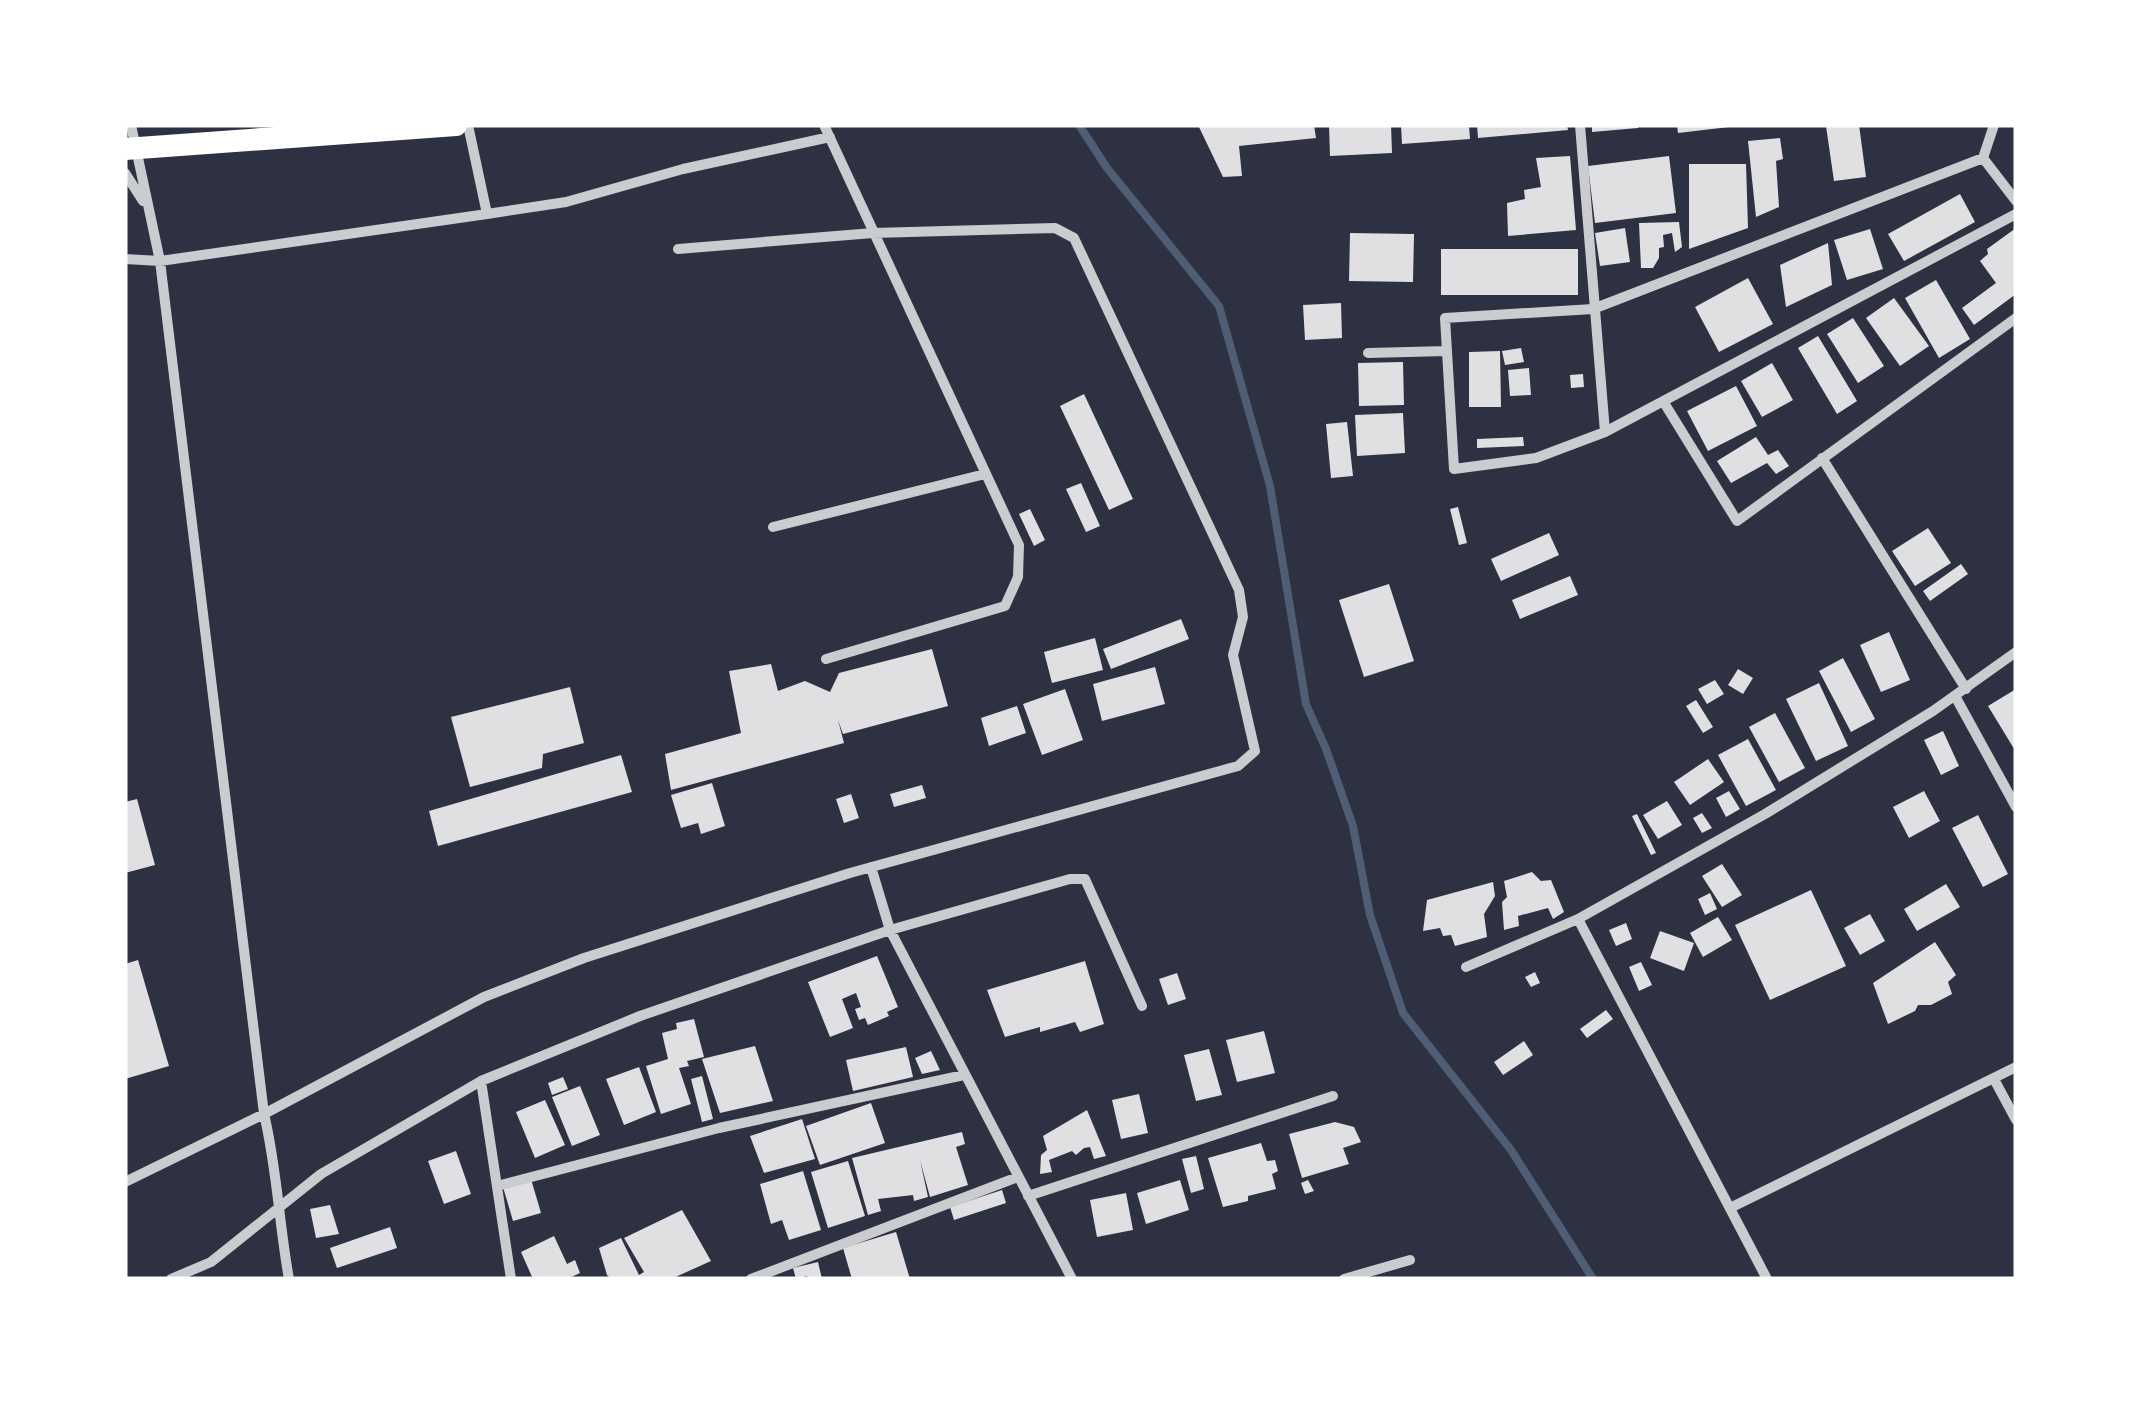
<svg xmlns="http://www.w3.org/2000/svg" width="2141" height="1404" viewBox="0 0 2141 1404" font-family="Roboto,sans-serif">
<rect width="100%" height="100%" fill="#2d3142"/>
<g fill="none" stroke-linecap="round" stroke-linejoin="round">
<path stroke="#4f5d75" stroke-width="8" d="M1079,125L1107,168L1219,306L1270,486L1306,704L1326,749L1353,826L1370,915L1403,1013L1511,1150L1593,1279"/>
</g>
<path fill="#e0e0e3" d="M1198,125H1314L1316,138L1239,146L1242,176L1223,177Z
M1329,125H1391L1392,153L1330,156Z
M1401,125H1469L1470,139L1402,144Z
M1477,125H1567L1568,130L1478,138Z
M1592,125H1638V128L1592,132Z
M1677,125H1729V127L1678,133Z
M1859,125L1866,177L1834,181L1826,126Z
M1780,138L1783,159L1776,161L1779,207L1756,217L1748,141Z
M1570,156L1576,230L1508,236L1507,203L1525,199L1524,190L1541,187L1536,158Z
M1669,156L1676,213L1595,223L1588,166Z
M1689,164H1746L1748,228L1689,249Z
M1960,194L1975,222L1904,261L1888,234Z
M1679,222L1682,247L1675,252L1672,233L1663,235L1664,247L1659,248V258L1653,268H1641L1639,223Z
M1625,228L1630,262L1600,266L1595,233Z
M2016,228V294L1974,325L1962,308L1996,283L1980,261L1988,254L1987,249Z
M1870,229L1883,269L1847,280L1834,240Z
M1350,233L1414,234L1413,282L1349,281Z
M1828,243L1832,285L1786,307L1780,265Z
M1441,249H1578V295H1441Z
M1748,278L1773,324L1719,352L1695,307Z
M1936,280L1970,339L1939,358L1905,298Z
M1894,298L1929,346L1900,366L1866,318Z
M1341,303L1342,338L1305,340L1303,305Z
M1853,318L1884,366L1858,383L1827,334Z
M1818,336L1857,401L1837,414L1798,348Z
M1521,348L1524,362L1505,365L1502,351Z
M1500,351L1501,407H1469V352Z
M1403,362L1404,405L1359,406L1358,363Z
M1772,363L1793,400L1762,417L1741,381Z
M1529,368L1531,395L1510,396L1508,370Z
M1583,374L1584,387L1571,388L1570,375Z
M1736,386L1757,426L1708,451L1687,411Z
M1084,394L1133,499L1109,510L1060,406Z
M1403,413L1405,453L1357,456L1355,415Z
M1347,422L1353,476L1331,478L1326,424Z
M1523,437L1524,446L1477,448V439Z
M1756,437L1768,455L1778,450L1789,466L1776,474L1767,463L1731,483L1717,461Z
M1081,483L1100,526L1086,532L1066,489Z
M1458,507L1467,543L1459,545L1450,509Z
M1030,509L1045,540L1034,546L1019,514Z
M1928,528L1951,563L1915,586L1892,551Z
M1549,533L1559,555L1501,581L1491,559Z
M1961,564L1968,574L1930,601L1923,591Z
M1570,576L1578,595L1520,619L1512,600Z
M1389,584L1414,661L1364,677L1339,600Z
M1181,619L1189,639L1111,669L1103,649Z
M1889,632L1910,680L1881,692L1860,645Z
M1095,638L1103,670L1052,683L1044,652Z
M932,649L948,706L843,734L838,720L844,743L671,790L665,754L741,733L729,671L771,664L778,691L805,681L830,692L839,673Z
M1843,658L1875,719L1851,732L1819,671Z
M1155,667L1165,704L1102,721L1093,684Z
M1738,669L1753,678L1743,694L1728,685Z
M1715,680L1724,694L1707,704L1698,689Z
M1819,683L1848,746L1816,761L1786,699Z
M570,687L584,743L543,754L542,768L470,787L451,717Z
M1065,689L1083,740L1042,755L1023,704Z
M2016,689V752L1988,706Z
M1696,700L1713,727L1703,733L1686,706Z
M1017,706L1026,733L989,746L981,718Z
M1775,713L1805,768L1779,782L1749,727Z
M1943,731L1959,766L1941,775L1924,740Z
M1748,739L1776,790L1746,806L1718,755Z
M621,755L632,792L438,846L429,811Z
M1708,759L1724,782L1690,805L1674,782Z
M712,783L725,826L701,834L698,823L681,828L671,795Z
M922,785L926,798L894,807L890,794Z
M1729,791L1740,809L1726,817L1716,798Z
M1924,791L1940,821L1909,838L1893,807Z
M851,794L859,818L844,823L836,799Z
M137,799L155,865L125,873V802Z
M1667,801L1682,825L1658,839L1643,815Z
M1702,813L1712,828L1702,833L1693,818Z
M1637,814L1656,853L1651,855L1632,816Z
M1978,815L2008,874L1983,887L1952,828Z
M1722,864L1742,895L1722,907L1702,876Z
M1532,872L1541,881L1551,880L1564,912L1553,919L1548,908L1518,916L1519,926L1504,930L1502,902L1507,897L1504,881Z
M1493,882L1495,896L1484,914L1487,937L1455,946L1451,935L1443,936L1440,928L1423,931L1427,900Z
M1946,884L1960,907L1917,931L1904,909Z
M1811,890L1846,966L1770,1000L1735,925Z
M1710,893L1717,909L1705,915L1698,899Z
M1870,914L1885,941L1860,955L1844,928Z
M1718,917L1732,940L1703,957L1690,933Z
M1626,923L1632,939L1616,946L1609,930Z
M1660,931L1694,943L1684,971L1650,958Z
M1935,942L1956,975L1948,982L1952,994L1931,1005H1918L1915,1011L1888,1024L1873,983Z
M877,956L898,1007L887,1012L889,1016L868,1025L865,1018L859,1020L855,1009L861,1007L856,993L842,999L853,1028L830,1037L808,982Z
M138,960L169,1066L125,1079V964Z
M1085,961L1104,1024L1080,1032L1075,1022L1040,1032V1027L1005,1037L987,990Z
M1641,962L1652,985L1639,991L1629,967Z
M1535,972L1540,983L1531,987L1525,977Z
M1177,973L1186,999L1168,1005L1159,979Z
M1606,1010L1613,1019L1587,1038L1580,1029Z
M694,1019L704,1057L687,1061L689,1066L679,1068L691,1104L661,1114L646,1066L668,1059L662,1033L677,1029L676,1023Z
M1264,1031L1275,1073L1237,1082L1226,1040Z
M1524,1041L1533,1055L1503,1075L1494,1062Z
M755,1046L773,1101L720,1113L702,1059Z
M906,1047L913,1077L853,1091L846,1060Z
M1209,1049L1222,1095L1196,1101L1184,1055Z
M931,1051L940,1070L922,1074L915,1058Z
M639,1067L656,1112L624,1125L606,1079Z
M702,1076L713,1119L702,1122L691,1079Z
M563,1077L568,1089L552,1095L548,1083Z
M580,1086L600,1135L572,1146L552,1097Z
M1139,1094L1148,1133L1121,1139L1112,1100Z
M545,1100L565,1145L535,1158L516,1112Z
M871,1103L885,1143L820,1165L806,1126Z
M1087,1110L1106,1156L1094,1159L1090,1147L1084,1148L1076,1155L1072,1151L1049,1160L1052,1172L1040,1174L1041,1155L1047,1150L1043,1136Z
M802,1119L815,1159L764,1173L750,1136Z
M1335,1122L1354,1127L1361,1142L1343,1148L1349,1164L1302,1178L1289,1134Z
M962,1132L965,1144L956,1147L968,1185L930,1197L920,1160L928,1197L914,1201L913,1195L878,1199L881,1211L868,1215L852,1158Z
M1261,1143L1267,1161L1275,1160L1278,1171L1272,1174L1276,1189L1248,1196V1201L1223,1207L1208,1158Z
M456,1151L471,1194L444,1204L428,1161Z
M1196,1156L1204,1189L1191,1193L1182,1159Z
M848,1161L865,1216L828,1228L811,1172Z
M803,1171L821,1230L789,1240L782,1220L771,1224L760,1184Z
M531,1179L541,1213L513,1221L503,1187Z
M1180,1180L1189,1210L1146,1224L1137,1193Z
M1308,1180L1314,1191L1305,1194L1301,1183Z
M1002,1190L1006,1203L954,1220L950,1207Z
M1126,1193L1133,1230L1097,1237L1090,1200Z
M330,1205L339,1234L316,1238L310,1209Z
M682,1210L711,1261L671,1279H611L607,1275L599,1248L621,1238L639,1275L644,1272L624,1238Z
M390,1227L397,1248L337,1268L330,1248Z
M896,1232L910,1279H852L843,1248Z
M554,1236L567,1264L575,1260L580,1273L567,1279H533L521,1252Z
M818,1262L822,1279H808L807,1276L796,1279L793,1268Z"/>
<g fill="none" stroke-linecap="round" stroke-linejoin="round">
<path stroke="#caccd0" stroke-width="10" d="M131,125L160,261L264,1114C277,1168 279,1224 289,1279
M824,125L1019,545L1018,577L1005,606L826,659
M1580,125L1605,432
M1994,125L1983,158L1593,309L1445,318L1454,469L1536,458L1605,432L2016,214
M1983,158L2016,201
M125,173L143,201
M487,214L566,202L683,169L830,137
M125,259L160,261L487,214L468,125
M1368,353L1447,351
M1663,401L1737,521L2016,318
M1822,458L1966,689
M773,527L985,474
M1955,696L2016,807
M871,867L890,930L1072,1279
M1578,919L1767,1279
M1466,967L1578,919L1765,814L1933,711L2016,652
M1994,1079L2016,1120
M481,1081L511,1279
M125,1182L264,1114L484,997L584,958L850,873L1238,766L1255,751L1233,655L1243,617L1239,590L1074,238L1055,228L873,233L678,249
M497,1186L719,1128L964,1075
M1028,1196L1333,1096
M1730,1208L2016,1067
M171,1279L211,1262L321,1174L481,1081L640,1016L890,930L1070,879H1085L1142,1006
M751,1279L1018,1177
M1344,1279L1410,1260"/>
<path stroke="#fff" stroke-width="22" d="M125,149L456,125"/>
</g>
<rect width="2141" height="1404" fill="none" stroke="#ffffff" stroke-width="255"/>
</svg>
